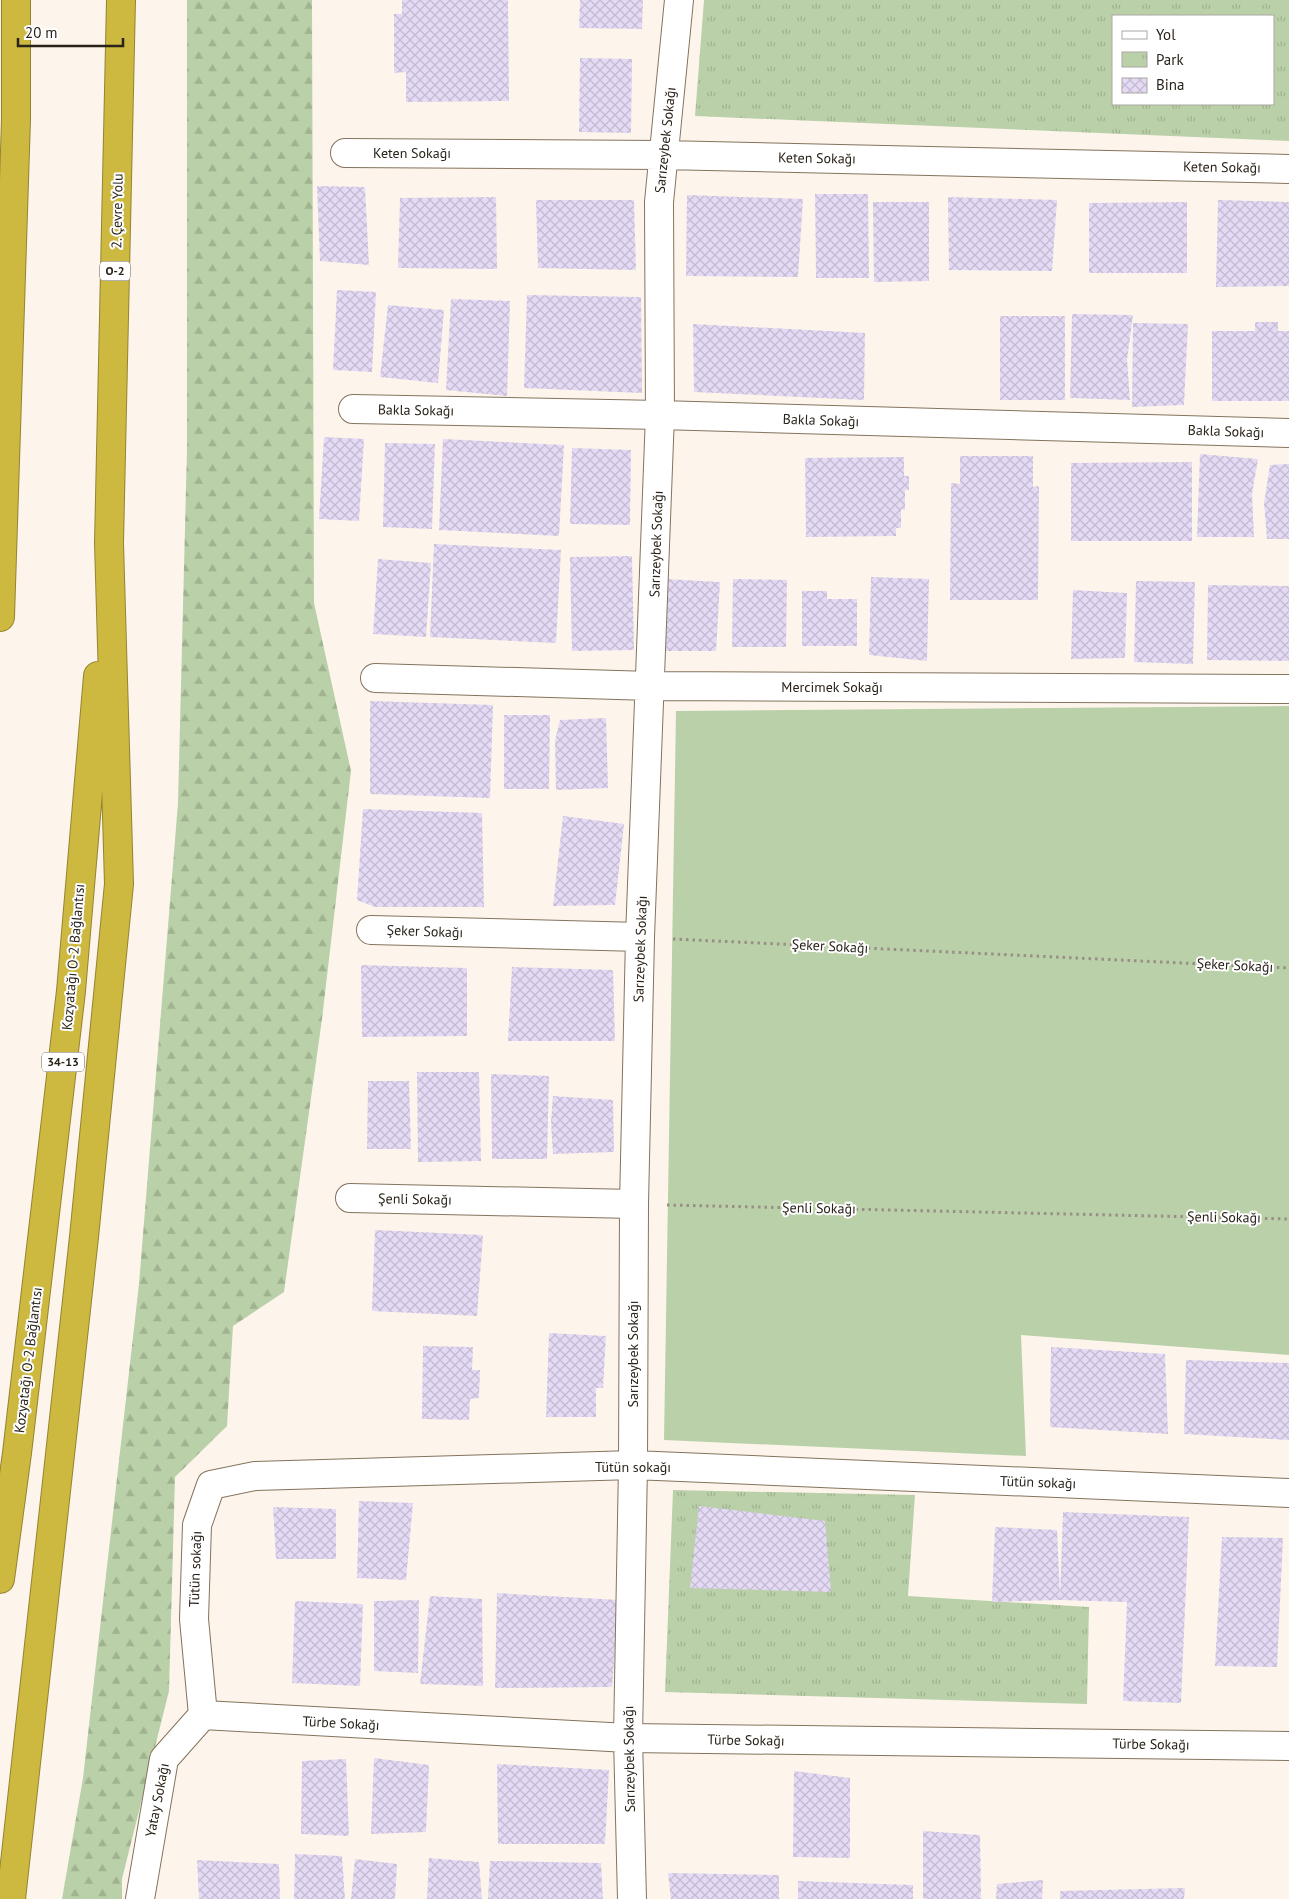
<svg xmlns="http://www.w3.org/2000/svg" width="1289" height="1899" viewBox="0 0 1289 1899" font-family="'PT Sans',sans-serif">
<defs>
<pattern id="forest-firs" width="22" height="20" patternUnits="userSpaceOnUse" patternTransform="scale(1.25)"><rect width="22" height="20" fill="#bad0a8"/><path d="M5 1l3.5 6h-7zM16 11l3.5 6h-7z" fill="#a0b290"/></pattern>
<pattern id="park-tufts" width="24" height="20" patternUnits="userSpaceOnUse" patternTransform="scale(1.25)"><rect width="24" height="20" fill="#bad0a8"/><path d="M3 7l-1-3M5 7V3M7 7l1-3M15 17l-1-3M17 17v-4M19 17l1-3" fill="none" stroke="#a0b290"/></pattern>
<pattern id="building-cross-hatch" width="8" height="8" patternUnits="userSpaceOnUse" patternTransform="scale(1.25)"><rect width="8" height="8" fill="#e4daf5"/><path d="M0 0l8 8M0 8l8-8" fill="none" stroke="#c4bbd1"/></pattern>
</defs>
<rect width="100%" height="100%" fill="#fdf5ec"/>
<path fill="#bad0a8" d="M1289,706V1355L1021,1335L1026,1456L664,1440L676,711Z"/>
<path fill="url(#forest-firs)" d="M187,0H312L314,603L351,771L322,1019L284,1292L233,1326L227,1426L175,1477L169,1691L122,1879V1899H62L83,1778L139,1284L178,803L187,449Z"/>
<path fill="url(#park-tufts)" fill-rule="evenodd" d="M704,0H1289V141L695,116ZM1273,16V104H1113V16Z
M673,1490L915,1495L908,1596L1089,1607L1087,1704L665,1692Z"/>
<path fill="url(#building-cross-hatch)" d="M402,0H508L509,101L406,102V72L394,73V14H402Z
M580,0H643L642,29L579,28Z
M580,58L632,59L631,133L579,132Z
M317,186L365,187L369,265L320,261Z
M815,194H868L869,278H816Z
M687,195L803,199L798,277L686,276Z
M496,197L497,269L398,268L400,198Z
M948,197L1057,200L1052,271L949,270Z
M536,200H634L636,270L538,268Z
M1218,200L1289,202V286L1216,287Z
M873,202H929V281L874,282Z
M1187,202V273H1089V203Z
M337,290L376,292L372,372L333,370Z
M527,295L641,297L642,393L524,388Z
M451,299L510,301L507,396L446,390Z
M388,305L444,310L438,383L380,377Z
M1072,314L1133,315L1127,360L1130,400L1070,398Z
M1000,316H1065V400H1000Z
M1255,322H1278V331H1289V401H1212V331H1255Z
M1133,323L1188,324L1184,405L1132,407Z
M693,324L865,333L864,400L694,392Z
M324,437L364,439L359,521L319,519Z
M443,439L564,445L559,536L439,530Z
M385,443L435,444L432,529L383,527Z
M572,448L631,450L630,525L570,524Z
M1200,454L1258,459L1252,494L1254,537H1197Z
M960,456H1033V487L1039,486L1038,600H950L951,483L960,484Z
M904,457V476H909V490H905V510L901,509V528H896V536L806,537L805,458Z
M1192,462V541H1071V463Z
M1289,464V539H1267L1264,503L1270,465Z
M434,544L561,550L556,643L430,637Z
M632,556L634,650L572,651L570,557Z
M378,559L431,563L426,637L373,634Z
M871,577L929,579L927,661L869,655Z
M665,579L720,582L716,651H662Z
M733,579L787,580L786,647H732Z
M1136,581L1195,582L1193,664L1134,662Z
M1208,585L1289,586V661L1207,660Z
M1073,590L1127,593L1125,658L1071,659Z
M802,591H827V599H857V646H802Z
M370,701L493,705L490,798L370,794Z
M504,715H550L549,789H504Z
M606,718L608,788L556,790L555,741L560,720Z
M363,809L482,813L484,907H375L357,900Z
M563,816L624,824L615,905L553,906Z
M361,965L467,968V1036L362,1037Z
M512,967L613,970L615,1041H508Z
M417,1072H479L481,1161L418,1162Z
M491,1074L549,1076L547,1159H492Z
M368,1081H409L411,1149H367Z
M553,1096L613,1100L614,1152L553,1154L551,1122Z
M375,1230L483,1235L477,1316L372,1311Z
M549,1333L606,1336L603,1388H596V1417H546Z
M423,1346L473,1347L472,1370H480L479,1398L470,1399L469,1420L422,1419Z
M1051,1347L1165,1354L1168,1434L1050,1427Z
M1186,1360L1289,1363V1440L1184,1434Z
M359,1501L413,1503L406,1580L357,1578Z
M699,1506L825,1521L831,1592L690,1588Z
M273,1507L336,1509V1559H276Z
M1063,1512L1189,1517L1181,1703L1123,1701L1127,1602L1059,1600L992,1602L995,1527L1057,1530L1060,1595Z
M1222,1537L1283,1538L1277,1667L1215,1666Z
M497,1593L619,1600L612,1687L495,1688Z
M430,1596L482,1599L483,1686L420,1684Z
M419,1600L418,1673L374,1671V1601Z
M295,1601L363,1604L360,1686L292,1683Z
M374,1758L429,1765L426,1832L371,1834Z
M346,1759L349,1836L301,1834L302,1761Z
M497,1764L609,1770L605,1844H498Z
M794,1771L850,1778V1858L793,1857Z
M923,1831L980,1835L981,1899H923Z
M295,1854L342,1856L345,1899H294Z
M429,1858L479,1862L482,1899H427Z
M355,1859L397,1864L395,1899H351Z
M197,1860L279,1864L280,1899H199Z
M490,1861L601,1863L603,1899H488Z
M668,1873L779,1875V1899H671Z
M1043,1880L1042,1899H996L997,1884Z
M798,1881L913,1885V1899H798Z
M1185,1888L1184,1899H1060V1891Z"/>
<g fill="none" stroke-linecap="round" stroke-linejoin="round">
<g stroke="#84735d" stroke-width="30">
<path id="minor" d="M345,153L663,155L1289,169
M353,409L660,415L1289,433
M375,678L651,686L1289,689
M371,930L640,937
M350,1198L634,1204
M203,1715L194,1619L197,1525L211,1485L255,1476L633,1465L1289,1493
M203,1715L628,1738L1289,1746
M140,1899L164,1759L203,1715
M632,1899L628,1738L633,1465L634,1204L640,937L660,415L659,202L679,0"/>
</g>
<g stroke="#948432" stroke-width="30">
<path id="highway" d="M0,617L16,119V0
M0,1579L17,1453L71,991L98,676
M11,1899L84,1237L119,884L109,543L121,0"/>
</g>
<path stroke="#978f86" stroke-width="3" stroke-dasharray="2.5 4" stroke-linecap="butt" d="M673,939L1289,968
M667,1205L1289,1219"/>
<use href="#minor" stroke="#fff" stroke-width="28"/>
<use href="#highway" stroke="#cdb93f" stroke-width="28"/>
</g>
<g text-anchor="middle" stroke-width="4" stroke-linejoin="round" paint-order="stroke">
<g fill="#fff" stroke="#6a655f" stroke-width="1">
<rect x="100" y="261.5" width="30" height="19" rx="4"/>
<rect x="42" y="1052.5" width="42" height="19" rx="4"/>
</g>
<g font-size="12" font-weight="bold" fill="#2a231a">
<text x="115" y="275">O-2</text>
<text x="63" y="1066">34-13</text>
</g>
<g font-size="14" fill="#2a231a" stroke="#fff">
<text transform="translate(665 140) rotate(-84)" y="5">Sarızeybek Sokağı</text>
<text x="412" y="158">Keten Sokağı</text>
<text transform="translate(817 158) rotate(1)" y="5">Keten Sokağı</text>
<text transform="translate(1222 167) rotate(1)" y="5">Keten Sokağı</text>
<text transform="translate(117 211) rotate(-89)" y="5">2. Çevre Yolu</text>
<text transform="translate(416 410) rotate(1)" y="5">Bakla Sokağı</text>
<text transform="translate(821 420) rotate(2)" y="5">Bakla Sokağı</text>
<text transform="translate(1226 431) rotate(2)" y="5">Bakla Sokağı</text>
<text transform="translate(656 544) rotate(-88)" y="5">Sarızeybek Sokağı</text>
<text x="832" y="692">Mercimek Sokağı</text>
<text transform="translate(425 931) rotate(2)" y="5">Şeker Sokağı</text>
<text transform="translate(830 946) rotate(3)" y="5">Şeker Sokağı</text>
<text transform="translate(640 949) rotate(-88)" y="5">Sarızeybek Sokağı</text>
<text transform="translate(73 957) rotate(-85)" y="5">Kozyatağı O-2 Bağlantısı</text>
<text transform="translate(1235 965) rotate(3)" y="5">Şeker Sokağı</text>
<text transform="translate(415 1199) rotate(1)" y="5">Şenli Sokağı</text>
<text transform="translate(819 1208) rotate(1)" y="5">Şenli Sokağı</text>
<text transform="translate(1224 1217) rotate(1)" y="5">Şenli Sokağı</text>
<text transform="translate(633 1354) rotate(-90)" y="5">Sarızeybek Sokağı</text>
<text transform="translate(28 1360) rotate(-83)" y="5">Kozyatağı O-2 Bağlantısı</text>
<text x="633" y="1472">Tütün sokağı</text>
<text transform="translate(1038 1482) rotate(2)" y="5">Tütün sokağı</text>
<text transform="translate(195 1569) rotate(-88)" y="5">Tütün sokağı</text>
<text transform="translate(341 1723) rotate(3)" y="5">Türbe Sokağı</text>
<text transform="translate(746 1740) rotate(1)" y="5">Türbe Sokağı</text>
<text transform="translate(1151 1744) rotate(1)" y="5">Türbe Sokağı</text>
<text transform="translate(629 1759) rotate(-91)" y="5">Sarızeybek Sokağı</text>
<text transform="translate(157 1800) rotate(-79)" y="5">Yatay Sokağı</text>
</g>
</g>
<rect x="1112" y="15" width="162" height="90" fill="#ffffff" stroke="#aaa7a3"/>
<rect x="1122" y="31" width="25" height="8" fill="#ffffff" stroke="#aaa7a3"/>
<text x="1156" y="40" font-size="15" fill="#2a231a">Yol</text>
<rect x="1122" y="52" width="25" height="15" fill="url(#park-tufts)" stroke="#aaa7a3"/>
<text x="1156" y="65" font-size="15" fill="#2a231a">Park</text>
<rect x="1122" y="78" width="25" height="15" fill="url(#building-cross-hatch)" stroke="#aaa7a3"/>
<text x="1156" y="90" font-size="15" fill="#2a231a">Bina</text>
<path d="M18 38v8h105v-8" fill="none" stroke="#2a231a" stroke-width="2.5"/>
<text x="25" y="38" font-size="15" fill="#2a231a" stroke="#ffffff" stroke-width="4" paint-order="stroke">20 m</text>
</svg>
